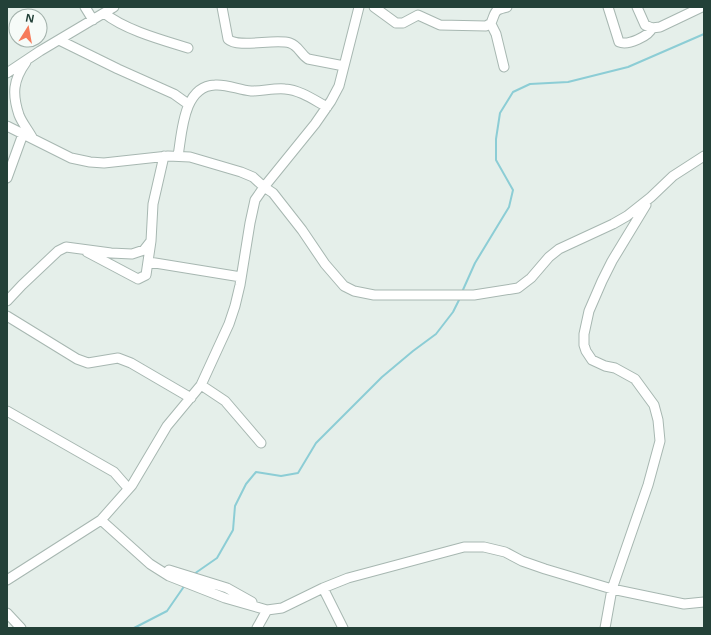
<svg xmlns="http://www.w3.org/2000/svg" width="711" height="635" viewBox="0 0 711 635" font-family="'Open Sans',sans-serif">
<rect width="100%" height="100%" fill="#e5efea"/>
<g fill="none" stroke-linecap="round" stroke-linejoin="round">
<path stroke="#8ccdd5" stroke-width="2" d="M462,292L475,263L509,207L513,190L496,160V139L500,113L513,92L530,84L568,82L628,67L704,34
M194,574L217,558L233,530L235,506L246,484L256,472L281,476L298,473L316,443L382,377L413,351L436,334L453,312L460,298
M134,628L167,611L185,585"/>
<g stroke="#a7b7b1" stroke-width="11">
<path id="minor" d="M85,7L93,20
M222,7L228,39C238,49 275,38 290,43C299,46 300,54 308,59L344,66
M374,7L396,23H403L418,15L440,25L486,26L491,23C496,12 493,10 507,7
M608,7L619,42C628,46 649,36 652,28
M637,7L645,25L652,28L660,27L702,7
M104,13C125,30 162,40 188,48
M491,24L496,34L504,67
M59,40L118,69L174,94L188,104
M26,62C13,80 12,94 19,115C22,123 29,131 33,139
M7,73L40,51L114,7
M7,126L71,158L90,162L104,163L168,156L190,157L241,172L253,177L264,187L273,193L302,230L325,264L344,286L354,291L374,295H474L518,288L531,278L549,257L559,249L613,224L627,216L651,197L673,176L704,156
M178,156C182,133 183,86 215,85C227,84 239,90 251,91C263,91 274,88 285,89C300,90 314,100 327,107
M7,178L23,134
M87,252L138,279L146,275L151,241
M149,262L241,277
M7,301L22,285L58,251L66,247L111,253L132,254L144,250L151,241L153,204L164,156
M7,316L77,359L88,363L118,358L131,363L191,398
M201,385L225,401L261,443
M7,411L114,472L128,488
M101,520L150,564L169,576L225,598L267,610L282,608L323,588L348,578L464,547H484L505,552L522,561L545,569L612,589L684,604L704,602
M169,570L227,588L252,602
M7,580L101,520L132,485L167,426L201,385L229,324L235,306L240,285L250,223L255,200L264,187L315,124L331,101L339,86L359,7
M323,588L343,628
M7,613L21,628
M257,628L267,610
M605,628L612,589L648,485L660,441L658,420L654,405L635,379L615,368L605,366L592,360L586,351L584,345V334L589,311L602,281L612,261L646,205"/>
</g>
<use href="#minor" stroke="#fff" stroke-width="9"/>
</g>
<rect width="711" height="635" fill="none" stroke="#234138" stroke-width="16"/>
<g transform="translate(28 28) rotate(11)"><circle r="19" fill="#f6fbf8" stroke="#a2b1ab"/>
<path d="M0-3L7 15L0 10L-7 15Z" fill="#f67b5b"/>
<text y="-6" font-size="11" font-weight="bold" text-anchor="middle" fill="#234138">N</text>
</g>
</svg>
